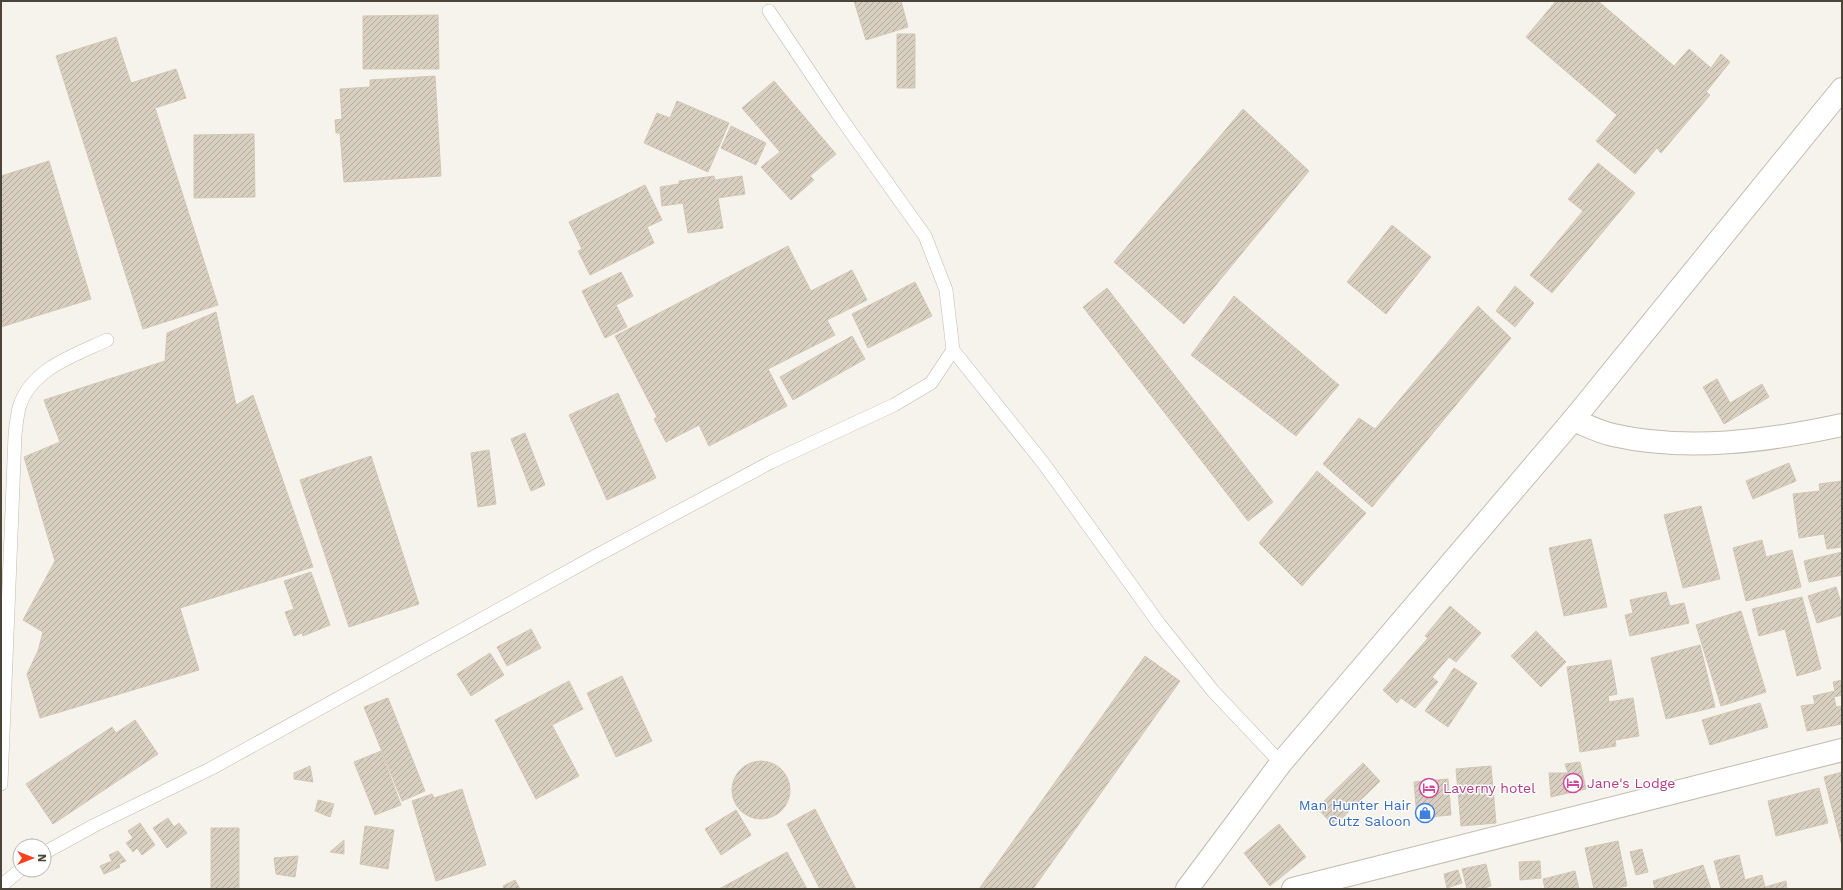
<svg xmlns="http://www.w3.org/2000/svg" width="1843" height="890" viewBox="0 0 1843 890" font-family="'Work Sans',sans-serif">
<defs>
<pattern id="building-hatch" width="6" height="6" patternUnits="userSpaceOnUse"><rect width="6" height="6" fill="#d8cfc1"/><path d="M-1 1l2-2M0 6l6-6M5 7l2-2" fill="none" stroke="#b1aa9e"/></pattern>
</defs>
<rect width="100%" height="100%" fill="#f6f3ec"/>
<path fill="url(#building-hatch)" stroke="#d3c7b4" d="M854,1H901L908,27L866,40Z
M1556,1H1598L1674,66L1689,49L1711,68L1721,54L1730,62L1706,92L1710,95L1661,153L1657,148L1635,174L1596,141L1617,115L1526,37Z
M438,15L439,69H363V16Z
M897,34H915V88H897Z
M116,37L131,83L176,69L186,98L155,108L218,305L143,329L56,56Z
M435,76L441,176L344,182L340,133H336L335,120L342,119L340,89L370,87V80Z
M774,81L836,154L810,176L814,180L791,200L761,167L780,152L742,108Z
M677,101L729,123L708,172L644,143L657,113L670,118Z
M1243,109L1309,171L1184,324L1114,262Z
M731,126L766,143L756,165L721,148Z
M254,134L255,197L194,198V135Z
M49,161L91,299L1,327V176Z
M1598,163L1635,193L1552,293L1530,275L1583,211L1568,199Z
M714,176L715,180L742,176L745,194L718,198L723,228L688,233L683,203L662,206L660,187L679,184V181Z
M645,185L662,220L647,227L654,243L590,275L578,251L582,249L569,222Z
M1392,225L1431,257L1386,314L1347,282Z
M788,246L811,291L852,270L867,300L827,320L835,335L768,369L787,406L709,446L699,425L666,442L654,419L657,417L615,336Z
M621,272L633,296L616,305L627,327L605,338L582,291Z
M915,282L932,316L868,348L852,314Z
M1515,286L1534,303L1515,327L1496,311Z
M1107,288L1273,502L1248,521L1083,307Z
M1234,296L1339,385L1296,436L1191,355Z
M1478,306L1511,338L1372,507L1323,464L1359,418L1375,429Z
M216,312L236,405L253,395L313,567L180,608L199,670L40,718L27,674L38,651L43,632L23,620L55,561L24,457L60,442L44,400L165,361L167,333Z
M852,336L865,359L793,400L780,377Z
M1717,379L1730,403L1762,384L1769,397L1724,424L1703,387Z
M618,393L656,478L607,500L569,415Z
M525,433L545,485L531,491L511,439Z
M489,450L496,504L478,507L471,453Z
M371,456L419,604L349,627L300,480Z
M1789,463L1796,481L1753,499L1746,481Z
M1317,471L1366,513L1302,586L1259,543Z
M1842,481V547L1827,549L1824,534L1799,538L1793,494L1820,491L1819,484Z
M1701,506L1720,579L1683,588L1664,515Z
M1591,539L1607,607L1564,616L1549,548Z
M1762,540L1766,557L1792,550L1801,587L1746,601L1733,548Z
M1842,552V575L1809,582L1804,561Z
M311,572L330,625L303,636L302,633L294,636L285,612L294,609L284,581Z
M1836,587L1842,606V615L1817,623L1808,596Z
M1666,592L1670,606L1684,603L1689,623L1630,636L1625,615L1633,613L1630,600Z
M1802,597L1821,669L1797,676L1785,629L1759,636L1752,609Z
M1450,606L1481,633L1456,662L1449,657L1432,677L1438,682L1415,708L1401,698L1397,703L1383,690L1428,638L1425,636Z
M1741,611L1766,692L1721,706L1696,625Z
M531,629L541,648L507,666L497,647Z
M1536,631L1566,662L1541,687L1511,656Z
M1700,645L1715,707L1666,719L1651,658Z
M490,653L504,675L471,696L457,674Z
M1145,656L1180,681L1033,889H979Z
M1611,660L1617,694L1608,696L1609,702L1633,698L1639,736L1615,740L1616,746L1580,752L1567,667Z
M1454,668L1477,683L1448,727L1425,711Z
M622,676L652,741L616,757L587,693Z
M1842,680V695L1834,697L1836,707L1842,706V724L1807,731L1801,706L1815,704L1813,696L1835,691L1833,682Z
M569,681L583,709L552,725L579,776L536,799L495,720Z
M388,698L425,791L402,801L364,707Z
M1760,703L1768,727L1710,745L1702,720Z
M135,720L158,754L53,824L26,784L112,727L116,733Z
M381,751L401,805L375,815L354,762Z
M732 790a29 29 0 1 1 58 0a29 29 0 1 1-58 0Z
M1580,762L1586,789L1551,797L1549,773H1568L1565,764Z
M1363,763L1380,781L1334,826L1317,808Z
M310,766L313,782L294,779V773Z
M1491,766L1496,823L1461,826L1456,769Z
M1842,772V846L1824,777Z
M1448,779L1451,815L1417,818L1414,782Z
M1819,788L1828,823L1776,836L1768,801Z
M462,789L486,865L436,881L412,801L432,794L434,798Z
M318,800L334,804L330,817L315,811Z
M815,809L856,889H820L787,824Z
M736,810L751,835L721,855L705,829Z
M168,818L174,827L179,823L187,833L167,848L153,828Z
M140,823L155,845L142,855L137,848L133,852L126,843L133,838L128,831Z
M1279,824L1306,857L1270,886L1244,853Z
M365,826L394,830L388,869L360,864Z
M211,828H239V889H211Z
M344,840V854L330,852Z
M1618,841L1627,886L1611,889H1594L1585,848Z
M1642,849L1648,872L1636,875L1630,852Z
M118,851L126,861L119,864L120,867L104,874L100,866L112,861L109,855Z
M787,852L807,889H719Z
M1739,855L1745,880L1762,875L1765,887L1786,881L1787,889H1721L1714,861Z
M298,856L295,877L276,874L274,858Z
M1540,861L1541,878L1520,880L1519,862Z
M1486,864L1491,886L1481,889H1467L1462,869Z
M1703,865L1711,889H1655L1653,881Z
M1458,870L1462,883L1447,888L1444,874Z
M1575,871L1579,889H1545L1543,879Z
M515,880L520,889H504L503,886Z"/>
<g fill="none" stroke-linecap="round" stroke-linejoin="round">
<g stroke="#c2bbae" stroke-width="14">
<path id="service" d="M953,350L1044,464L1160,625L1213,691L1281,763
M1,784L15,435C16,426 17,416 19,408C30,369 75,355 107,340
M44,853L95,825L212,768L594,557L771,462L894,405L931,383L953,350L946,290L925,236L838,114L769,11
M1,886L20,870"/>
</g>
<g stroke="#c2bbae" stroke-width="24">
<path id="minor" d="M1573,420C1586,425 1599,432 1613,435C1687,452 1768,441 1842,425
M1293,889L1842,750"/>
</g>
<g stroke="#c2bbae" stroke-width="24">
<path id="tertiary" d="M1187,889L1281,763L1573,420L1842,89"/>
</g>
<use href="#service" stroke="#fff" stroke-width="13"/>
<use href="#minor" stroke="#fff" stroke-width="22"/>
<use href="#tertiary" stroke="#fff" stroke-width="22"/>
</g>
<defs>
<g id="hotel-ring" transform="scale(1)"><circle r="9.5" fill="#fff" stroke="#d1479c" stroke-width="1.5"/><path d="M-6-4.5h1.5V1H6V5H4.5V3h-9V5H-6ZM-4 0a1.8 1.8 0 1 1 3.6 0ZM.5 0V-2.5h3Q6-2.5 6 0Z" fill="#d1479c"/></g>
<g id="shop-ring" transform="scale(1)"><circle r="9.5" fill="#fff" stroke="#3f7fe0" stroke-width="1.5"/><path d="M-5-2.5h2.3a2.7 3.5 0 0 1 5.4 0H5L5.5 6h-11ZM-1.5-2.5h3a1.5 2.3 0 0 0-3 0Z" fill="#3f7fe0"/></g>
</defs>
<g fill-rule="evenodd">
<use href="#hotel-ring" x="1573" y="783"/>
<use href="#hotel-ring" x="1429" y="788"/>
<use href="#shop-ring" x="1425" y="813"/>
</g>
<g text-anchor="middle" stroke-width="3" stroke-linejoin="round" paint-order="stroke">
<g font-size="14" fill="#b23c85" stroke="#fff" text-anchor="start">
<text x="1587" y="788">Jane's Lodge</text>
<text x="1443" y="793">Laverny hotel</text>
</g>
<g font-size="14" fill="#366cbe" stroke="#fff" text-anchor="end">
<text x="1411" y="810">Man Hunter Hair<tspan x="1411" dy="16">Cutz Saloon</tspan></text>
</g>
</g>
<rect width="1843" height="890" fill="none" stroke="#4b4439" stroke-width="4"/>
<g transform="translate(32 858) rotate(90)"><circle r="19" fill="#ffffff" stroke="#b7b4b0"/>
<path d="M0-3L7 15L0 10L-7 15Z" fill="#fc3f1d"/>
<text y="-6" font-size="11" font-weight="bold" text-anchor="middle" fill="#4b4439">N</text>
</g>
</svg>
